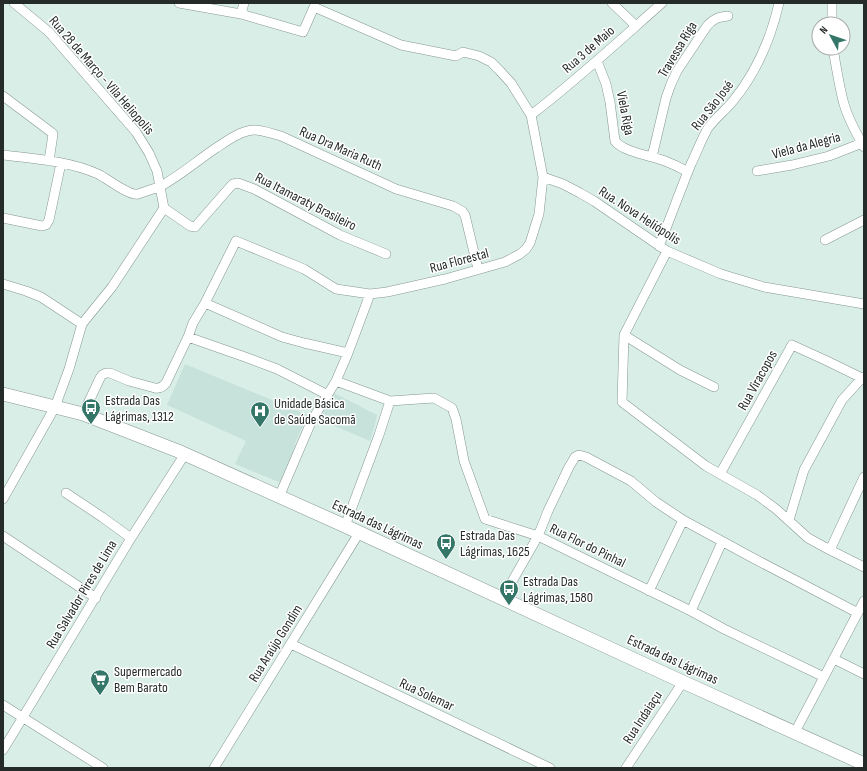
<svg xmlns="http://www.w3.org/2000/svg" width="867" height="771" viewBox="0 0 867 771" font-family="'Sofia Sans Condensed',sans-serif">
<rect width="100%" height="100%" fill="#daeee8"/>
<path fill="#c6e2db" d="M185,364L308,415L296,441L290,462L281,483L235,464L246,441L167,405Z
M334,393L377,415L374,428L370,441L318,419Z"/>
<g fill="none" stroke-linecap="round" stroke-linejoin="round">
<g stroke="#859792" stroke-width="10">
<path id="street" d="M179,3L241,14L303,32L314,7L401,45L456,56L463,52L479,56L491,62L500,71L511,83L531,115L543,177L539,214L530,243L526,249L520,254L505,262L445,279L387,292L370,294L336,289L304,269L236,241L205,303
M612,3L636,26
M832,3V24
M241,14L244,3
M833,48C836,66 839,86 844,104C848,118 856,133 864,147
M597,61L606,84L610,102L615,141C623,152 652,156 665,161C673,164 681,168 688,172
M3,96L51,132L53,134L49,161
M531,115C577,80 619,41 662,3
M3,155C35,159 69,161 98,174C108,179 129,196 138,194C141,193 144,192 147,191C152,189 157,188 161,186C181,175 198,160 216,148C228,140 240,131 254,130C263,130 273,134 281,136L396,189L453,206L462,211L465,215L478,269
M652,157L666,98L671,84L677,71L707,26C713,19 718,17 728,16
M757,171L792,165L829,156L862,143
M543,177L563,184L580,193L594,201L667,251L721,274L764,287L864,304
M164,208L190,226L195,227L230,187L233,184L238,183L254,189L340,235L386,254
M3,218L42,226L46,225L49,220L61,163
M825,240L864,220
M659,246C670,219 680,191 691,164C697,152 701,140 708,128C715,118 725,111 733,101C756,73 771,38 779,3
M667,251L624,335L622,402L706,466L757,495L776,509L808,538L830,550L864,567
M3,284L26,291L41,297L82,324
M624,335L680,370L714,387
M188,337L245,357L277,369L328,395
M336,381L390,401L434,398L452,408L456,419L464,461L485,519L538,536L691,611L724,629L824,677
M83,414L100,378L102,375L106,373H110L129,381L155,388C160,389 163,387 166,383L188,337L193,323L205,303L282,337L304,343L348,353
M720,474L792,345L825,360L862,378
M66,493L102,517L131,538
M279,497L312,420L336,381L348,353L370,294
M3,499L55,407L69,369L82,324L112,287L164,208L157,171L149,153L136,132L49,32L14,3
M789,520L804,470L842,400L862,378L864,377
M345,526L379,435L390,401
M3,536L96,598
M830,550L864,477
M649,591L683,520
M502,599L538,536L548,511L569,467L575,457L579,455L586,457L631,481L656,502L683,520L751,557L858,613
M691,611L722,542
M291,644L550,768
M834,659L864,674
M3,705L103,768
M795,732L864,601
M3,750L23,717L131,538L185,454
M214,768L359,533
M626,768L683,682"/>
</g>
<g stroke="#859792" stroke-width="14">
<path id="secondary" d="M3,394L83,414L178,451L345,526L683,682L864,764"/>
</g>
<use href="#street" stroke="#fff" stroke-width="9"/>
<use href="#secondary" stroke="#fff" stroke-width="13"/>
</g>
<defs>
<g id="bus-pin" transform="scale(1)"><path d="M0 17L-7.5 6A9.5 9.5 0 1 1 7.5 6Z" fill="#347769" stroke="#fff"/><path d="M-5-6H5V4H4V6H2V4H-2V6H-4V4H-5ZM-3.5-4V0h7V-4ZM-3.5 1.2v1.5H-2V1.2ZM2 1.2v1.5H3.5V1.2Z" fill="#fff"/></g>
<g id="hospital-pin" transform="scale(1)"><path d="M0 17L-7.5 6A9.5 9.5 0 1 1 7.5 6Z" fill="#347769" stroke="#fff"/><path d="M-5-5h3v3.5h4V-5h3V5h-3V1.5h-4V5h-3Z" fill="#fff"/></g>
<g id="supermarket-pin" transform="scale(1)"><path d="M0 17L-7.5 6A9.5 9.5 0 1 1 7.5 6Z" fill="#347769" stroke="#fff"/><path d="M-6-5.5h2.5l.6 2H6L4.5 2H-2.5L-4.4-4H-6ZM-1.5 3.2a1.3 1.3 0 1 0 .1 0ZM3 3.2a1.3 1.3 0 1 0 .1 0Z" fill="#fff"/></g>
</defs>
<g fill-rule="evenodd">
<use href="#bus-pin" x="91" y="408"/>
<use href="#hospital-pin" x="260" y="411"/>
<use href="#bus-pin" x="446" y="543"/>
<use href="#bus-pin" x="509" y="589"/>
<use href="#supermarket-pin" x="100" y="679"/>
</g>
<g text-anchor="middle" stroke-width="3" stroke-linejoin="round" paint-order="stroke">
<g font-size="14" fill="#242b29" stroke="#fff">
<text transform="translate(588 49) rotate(-41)" y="5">Rua 3 de Maio</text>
<text transform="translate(677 49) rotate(-59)" y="5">Travessa Riga</text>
<text transform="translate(102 75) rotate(49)" y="5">Rua 28 de Março - Vila Heliopolis</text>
<text transform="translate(712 105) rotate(-52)" y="5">Rua São José</text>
<text transform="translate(626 113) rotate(79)" y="5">Viela Riga</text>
<text transform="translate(806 145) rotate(-15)" y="5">Viela da Alegria</text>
<text transform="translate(341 148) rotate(24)" y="5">Rua Dra Maria Ruth</text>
<text transform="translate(306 201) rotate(27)" y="5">Rua Itamaraty Brasileiro</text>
<text transform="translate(640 215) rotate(33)" y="5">Rua. Nova Heliópolis</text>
<text transform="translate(459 260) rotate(-15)" y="5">Rua Florestal</text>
<text transform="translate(757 380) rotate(-61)" y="5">Rua Viracopos</text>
<text transform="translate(378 524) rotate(25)" y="5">Estrada das Lágrimas</text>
<text transform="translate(588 545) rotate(26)" y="5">Rua Flor do Pinhal</text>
<text transform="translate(81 594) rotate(-59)" y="5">Rua Salvador Pires de Lima</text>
<text transform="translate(275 643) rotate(-58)" y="5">Rua Araújo Gondim</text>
<text transform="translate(673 659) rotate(25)" y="5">Estrada das Lágrimas</text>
<text transform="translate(427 694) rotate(25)" y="5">Rua Solemar</text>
<text transform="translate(642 717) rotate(-57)" y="5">Rua Indaiaçu</text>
</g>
<g font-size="14" fill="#242b29" stroke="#fff" text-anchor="start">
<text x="105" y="405">Estrada Das<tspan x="105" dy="16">Lágrimas, 1312</tspan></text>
<text x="274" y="408">Unidade Básica<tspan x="274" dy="16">de Saúde Sacomã</tspan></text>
<text x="460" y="540">Estrada Das<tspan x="460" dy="16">Lágrimas, 1625</tspan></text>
<text x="523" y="586">Estrada Das<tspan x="523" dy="16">Lágrimas, 1580</tspan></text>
<text x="114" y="676">Supermercado<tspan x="114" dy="16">Bem Barato</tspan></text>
</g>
</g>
<rect width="867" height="771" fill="none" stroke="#242b29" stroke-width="8"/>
<g transform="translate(831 36) rotate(310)"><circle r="19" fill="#ffffff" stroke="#a7aaa9"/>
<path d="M0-3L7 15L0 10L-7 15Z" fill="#347769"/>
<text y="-6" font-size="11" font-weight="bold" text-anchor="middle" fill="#242b29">N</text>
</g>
</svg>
